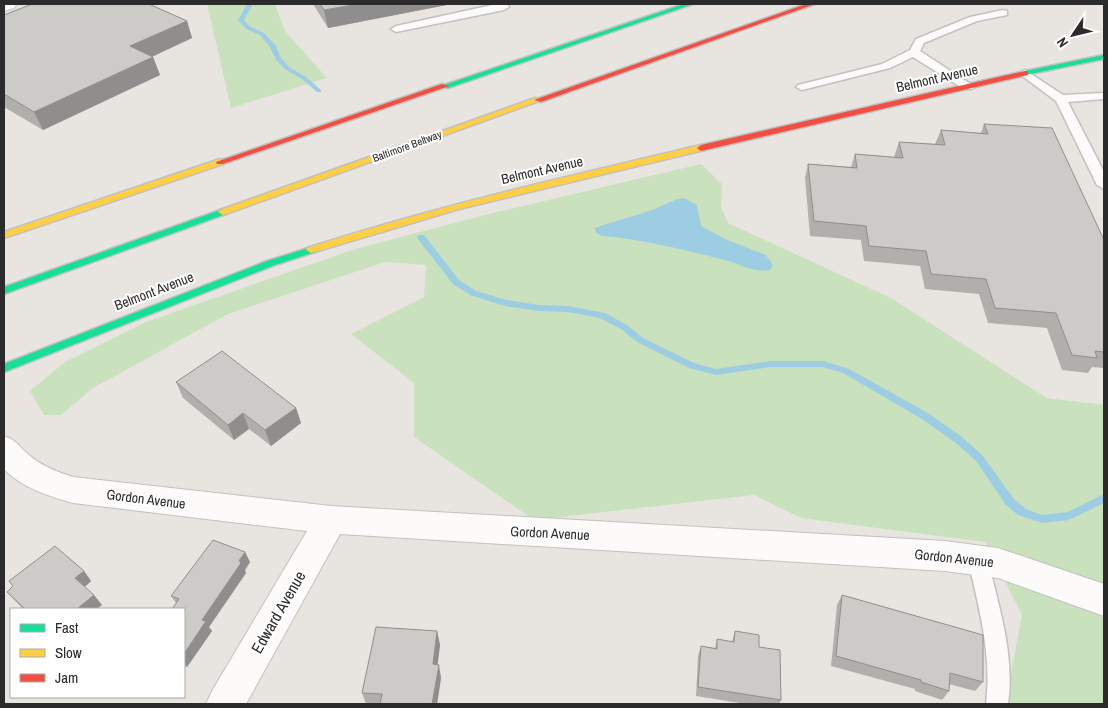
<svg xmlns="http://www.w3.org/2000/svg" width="1108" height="708" viewBox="0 0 1108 708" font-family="'Archivo Narrow',sans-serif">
<rect width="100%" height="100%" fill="#e8e5e1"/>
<path fill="#cae1bd" d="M207,4H275L285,31L327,78L231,108Z
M701,164L722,184L721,206L728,223L891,298L1047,398L1104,405V704H1005L1022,615L985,542L801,518L754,495L534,520L414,437V383L351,334L424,297L426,265L385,262L228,314L93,388L61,415H44L30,391L65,362L146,322L355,249L493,213Z"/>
<path fill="#9ccde2" d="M684,198L697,205L701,226L725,239L766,255L773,265L770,270C755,273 739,264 725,260C684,250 643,239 602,236L596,233L595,228C614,221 633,217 652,210C663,206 672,199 684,198Z"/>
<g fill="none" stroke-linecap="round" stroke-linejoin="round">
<path fill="#9ccde2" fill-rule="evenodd" d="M247,4H253L244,20L249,26L264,33L276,46L281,58L289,67L306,77L321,90V92H317L302,79L285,69L276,60L270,47L260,35L245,28L239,21L238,20Z
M418,235H424L459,280L476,291L506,300L539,305L568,306L605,313L627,325L643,338L694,363L716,369L770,361H823L849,369L928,413L962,437L982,455L1014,499L1026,509L1042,515L1068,512L1104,494V503L1069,520L1042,523L1018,515L1006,505L976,461L956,443L922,419L843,373L823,367H770L716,375L689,368L637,342L621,329L600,318L568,312L539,311L505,306L470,295L453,284L418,239L417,237Z"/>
<g stroke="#c2c1c1" stroke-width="3">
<path id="lane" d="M497,4H507L509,7L504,10L396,32L391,29L396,26Z
M1003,10L1007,11V15L977,21L924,43L920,51L972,85L974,87L972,89H964L913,57L890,68L802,90L796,87L798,85L882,64L910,50L916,39L970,17Z
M1025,70L1063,95L1104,93V99L1068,102L1104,172V189L1097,185L1056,101L1021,75L1019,73Z
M978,551L985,554L988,560C999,608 1015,655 1008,704H986C992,654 979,608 968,560L971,554Z"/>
</g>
<g stroke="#c2c1c1" stroke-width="2">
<path id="street" d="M4,4H17L14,8L4,11Z
M4,436C17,440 19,447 29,455C42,466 57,472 73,477L331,506L945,541L998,548L1104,584V616L998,578L945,571L340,534L246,704H206L212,691L307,531L73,503C49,496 22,488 4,469Z"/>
</g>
<g stroke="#c2c1c1" stroke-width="3">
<path id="fast" d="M684,4H693L448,88L441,86Z
M1104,55V59L1025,75L1021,73L1025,71Z
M223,209L228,212L226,214L4,294V287Z
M311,247L315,248L316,250L315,252L275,265L4,372V364L267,261Z"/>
</g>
<g stroke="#c2c1c1" stroke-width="3">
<path id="slow" d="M535,98L542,100L226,214L223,215L218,212L220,210Z
M701,145L705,148L704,150L459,209L311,253L306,250L307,248C437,206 569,176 701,145Z
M220,159L224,162L223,164L4,238V232Z"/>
</g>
<g stroke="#c2c1c1" stroke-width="3">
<path id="jam" d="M806,4H815L541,102L534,100Z
M1025,71H1028V75L701,151L697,148L701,145Z
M442,84L449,86L223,164H217L216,162Z"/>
</g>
<use href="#lane" fill="#fcfbfa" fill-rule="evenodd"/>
<use href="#street" fill="#fcfbfa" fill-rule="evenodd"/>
<use href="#fast" fill="#16e098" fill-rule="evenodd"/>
<use href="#slow" fill="#ffcf43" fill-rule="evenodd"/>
<use href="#jam" fill="#f24e42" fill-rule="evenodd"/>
</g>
<path fill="#b0afac" d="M313,4H452L328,28Z
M4,15L187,21L192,38L152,57H153L160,75L43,130L4,107Z
M984,124L1104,240V368L1092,367L1088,373L1062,370L1047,328L988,323L979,294L925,289L920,266L864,261L861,240L810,236L805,178L808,164L851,167L855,154L894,157L899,142L935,144L941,130L981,133Z
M176,382L296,408L301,423L271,446L249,429L234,440L183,398Z
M245,552L250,562L245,570L246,573L209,627L212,631L187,667L184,666V609L176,603L171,596Z
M84,571L91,581L85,587L102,605L96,609H23L7,592L13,586Z
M842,595L983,682L975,691L949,684V691L942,700L915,691V689L831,666L837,605Z
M437,631L440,645L437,665L441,678L437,704H366L362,693Z
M735,631L759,647L781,700L779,704H746L696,696L698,656L701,646L715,648L717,639L732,642Z"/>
<path fill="#908e8c" d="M359,4H452L328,28L324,10Z
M187,21L192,38L136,64L130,46Z
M153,57L160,75L43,130L34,112Z
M296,408L301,423L271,446L265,430Z
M243,413L249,429L234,440L228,425Z
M245,552L250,562L245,570L246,573L209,627L212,631L187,667L184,662V654L202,620Z
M84,571L91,581L82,589L75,578Z
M94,595L102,605L96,609H77Z
M437,631L440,645L436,678L433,664Z
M439,665L441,678L437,704H432Z"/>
<path fill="#cdcbc8" stroke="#908e8c" d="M32,4H149L187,21L130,46L153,57L34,112L4,94V15Z
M320,4H359L324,10Z
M984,124L1052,128L1104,240V352L1095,351L1097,358L1072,355L1056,313L995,308L986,279L931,274L926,251L869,246L866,226L814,221L808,164L857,168L855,154L903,158L899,142L945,145L941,130L988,134Z
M222,351L296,408L265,430L243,413L228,425L176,382Z
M213,540L245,552L239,561L241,563L202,620L206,621L184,654V609H172L179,599L171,596Z
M55,546L84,571L75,578L94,595L77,609H25L7,592L13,586L9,581Z
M842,595L983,635V682L950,673L949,691L921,682V680L836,656Z
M376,627L437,631L433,664L439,665L432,704H380L382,694L362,693Z
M735,631L759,635V647L780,650L781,700L698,687L701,646L717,649V639L734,642Z"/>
<g text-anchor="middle" stroke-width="4" stroke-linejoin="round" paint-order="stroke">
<g font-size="11" fill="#2b2b2b" stroke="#fff">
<text transform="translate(407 146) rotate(-20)" y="4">Baltimore Beltway</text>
</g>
<g font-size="14" fill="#2b2b2b" stroke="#fff">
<text transform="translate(937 78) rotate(-13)" y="5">Belmont Avenue</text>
<text transform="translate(542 170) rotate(-13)" y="5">Belmont Avenue</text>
<text transform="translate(154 291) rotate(-21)" y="5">Belmont Avenue</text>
<text transform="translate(146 499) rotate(7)" y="5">Gordon Avenue</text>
<text transform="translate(550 533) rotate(3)" y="5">Gordon Avenue</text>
<text transform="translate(954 558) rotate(6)" y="5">Gordon Avenue</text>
</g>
<g font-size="16" fill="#2b2b2b" stroke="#fff">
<text transform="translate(278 612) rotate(-60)" y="6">Edward Avenue</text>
</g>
</g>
<rect width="1108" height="708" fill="none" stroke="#2b2b2b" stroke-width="10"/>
<rect x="10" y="608" width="175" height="90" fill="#ffffff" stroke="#aaaaaa"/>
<rect x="20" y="624" width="25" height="8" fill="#16e098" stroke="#aaaaaa"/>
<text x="55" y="633" font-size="15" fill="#2b2b2b">Fast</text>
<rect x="20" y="649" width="25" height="8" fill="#ffcf43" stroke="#aaaaaa"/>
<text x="55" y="658" font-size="15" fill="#2b2b2b">Slow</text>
<rect x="20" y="674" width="25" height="8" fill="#f24e42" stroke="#aaaaaa"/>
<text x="55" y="683" font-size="15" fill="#2b2b2b">Jam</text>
<g transform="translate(1073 35) rotate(235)" stroke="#ffffff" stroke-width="4" paint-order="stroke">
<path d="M0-4L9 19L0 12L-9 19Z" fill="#2b2b2b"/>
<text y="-8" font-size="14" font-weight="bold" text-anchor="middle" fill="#2b2b2b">N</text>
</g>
</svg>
